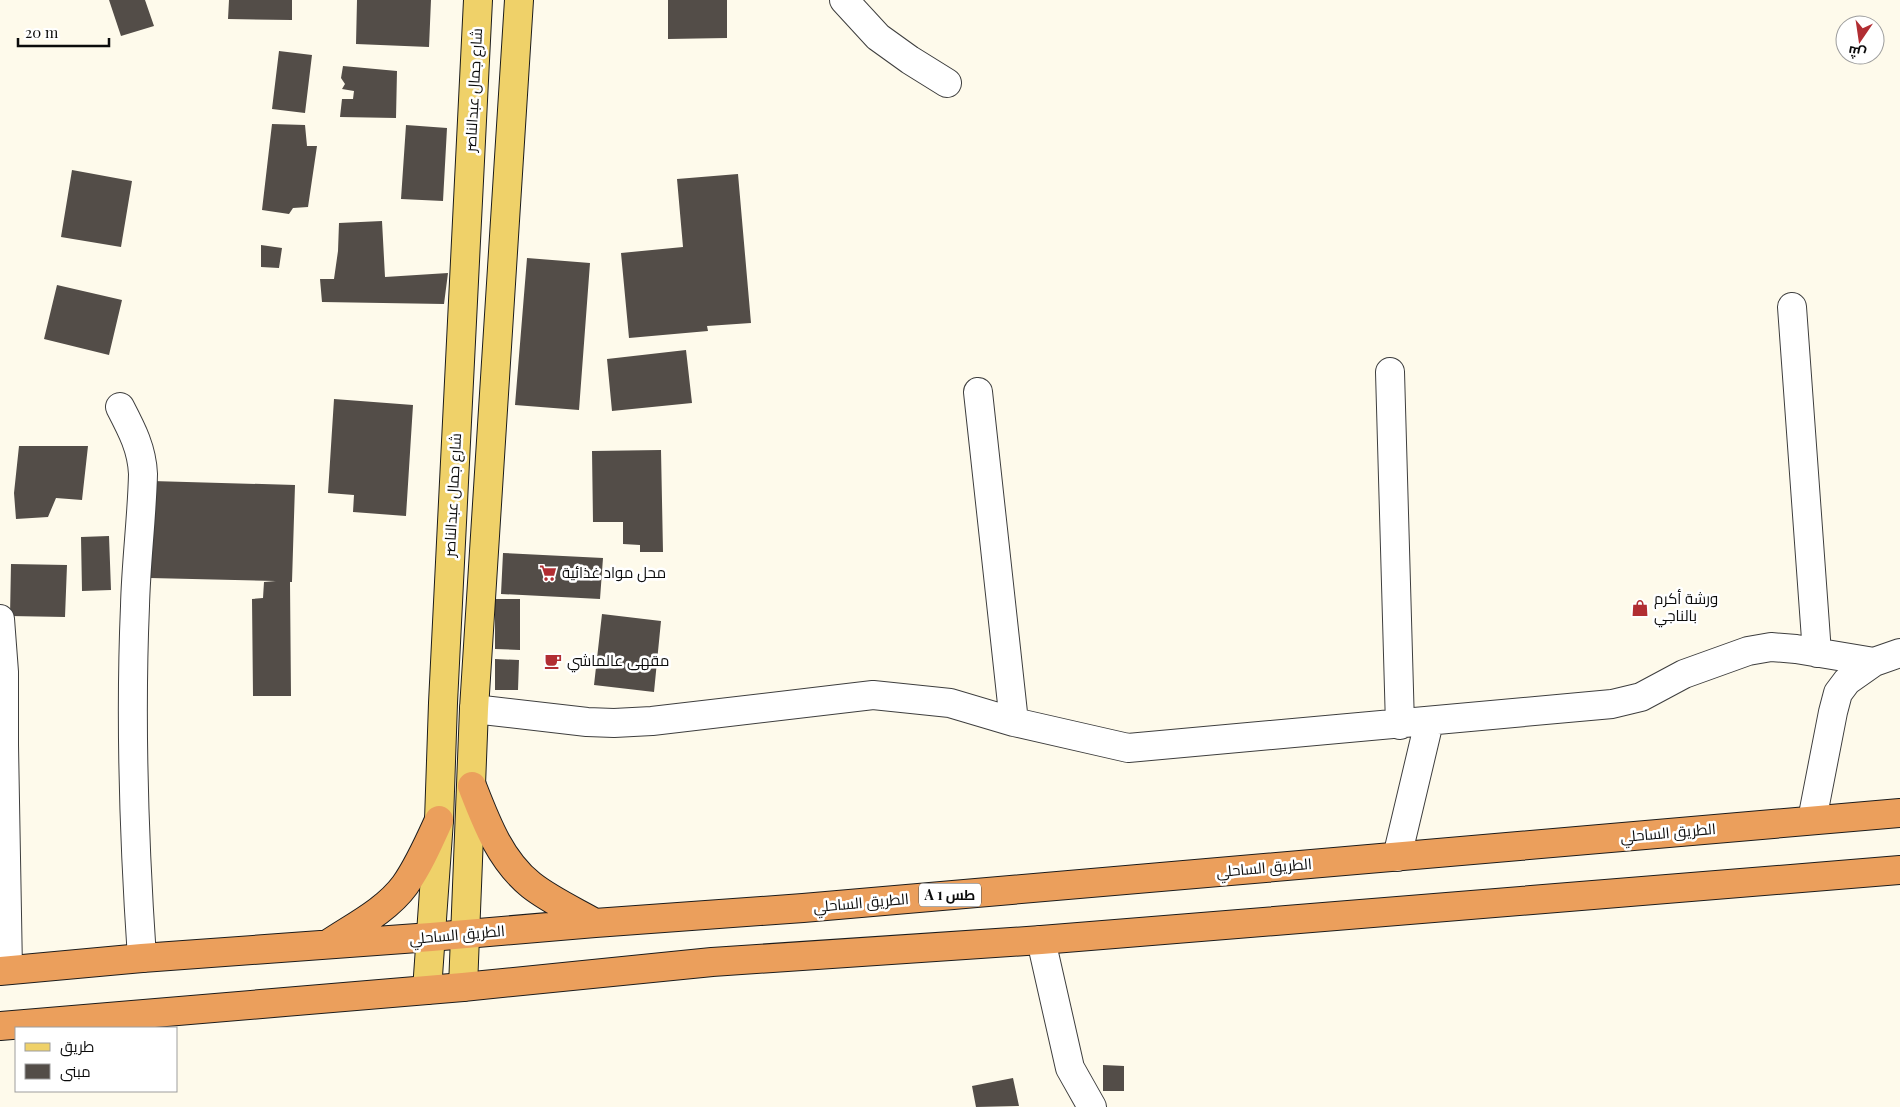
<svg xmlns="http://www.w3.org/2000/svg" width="1900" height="1107" viewBox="0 0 1900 1107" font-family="'Playfair Display',Cairo,serif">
<rect width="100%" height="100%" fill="#fefaeb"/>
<path fill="#534d48" d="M109,0H145L154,26L121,36Z
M229,0H292V20L228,19Z
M357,0H431L429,47L356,44Z
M668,0H727V38L668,39Z
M279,51L312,55L305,113L272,109Z
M343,66L397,71L396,118L340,117L342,99H353L354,91L342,89L345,84L341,78Z
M272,124L305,125L307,146H317L308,207L293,208L289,214L262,210Z
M406,125L447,128L443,201L401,199Z
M72,170L132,181L121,247L61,237Z
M738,174L751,323L707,326L708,331L629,338L621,253L683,247L677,179Z
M382,221L385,277L448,273L444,304L322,302L320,279H334L338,251L339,223Z
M261,245L282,248L279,268L261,267Z
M527,258L590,263L579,410L515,405Z
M57,285L122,300L109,355L44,339Z
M686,350L692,403L612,411L607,359Z
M334,399L413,405L406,516L353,512L354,495L328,493Z
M19,446H88L82,500L56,498L48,517L16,519L14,493Z
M661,450L663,552H640V545L623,544V522H593L592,451Z
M152,481L295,485L292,582H290L291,696H253L252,599L263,598L264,582L276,581L150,578Z
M109,536L111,590L82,591L81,537Z
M503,553L603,558L600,599L501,594Z
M11,564L67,565L65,617L10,616Z
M495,599H520V650L495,649Z
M602,614L661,621L654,692L594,685Z
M495,659L519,660L518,690H495Z
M1103,1065L1124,1066V1091H1103Z
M1013,1078L1019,1106L976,1107L972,1086Z"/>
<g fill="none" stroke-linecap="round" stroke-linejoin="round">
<g stroke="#3e3e3e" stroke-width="30">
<path id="minor" d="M844,0L878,37L910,60L947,83
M1792,307L1817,653
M1390,372L1400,725
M978,392L1014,722
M120,407C132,430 142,449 143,474C142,518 136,562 135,606C130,723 134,841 142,958
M0,619L4,672V745L8,970
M474,709L587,722L614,723L652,721L873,695L950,703L1014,722L1128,748L1612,704L1641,697L1684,674L1748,651L1771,647L1796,649L1874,662
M1812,820L1833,712L1838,693L1847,681L1874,662L1900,653
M1397,857L1429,722
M1041,940L1070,1068L1092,1107"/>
</g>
<g stroke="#1c1c1c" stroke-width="30">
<path id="major" d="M463,987L474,709L519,0
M427,990L439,820L443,703L478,0"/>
</g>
<g stroke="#1c1c1c" stroke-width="30">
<path id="highway" d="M472,786C486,822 500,860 531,885C550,900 574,911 595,923
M328,944C353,927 386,911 405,885C419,865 429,842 439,820
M0,971L142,958L431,937L595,923L803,908L1900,813
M0,1026L463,987L712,962L1041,940L1900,870"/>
</g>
<use href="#minor" stroke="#fff" stroke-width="28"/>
<use href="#major" stroke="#efd169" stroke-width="28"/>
<use href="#highway" stroke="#eb9f5c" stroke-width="28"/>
</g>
<defs>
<g id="supermarket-bare" transform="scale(1.35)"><path d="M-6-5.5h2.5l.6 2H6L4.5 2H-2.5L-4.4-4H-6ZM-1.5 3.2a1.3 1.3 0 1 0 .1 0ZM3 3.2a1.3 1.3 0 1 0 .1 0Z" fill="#b12d32" stroke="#fff" stroke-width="2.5" paint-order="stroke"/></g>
<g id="shop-bare" transform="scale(1.35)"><path d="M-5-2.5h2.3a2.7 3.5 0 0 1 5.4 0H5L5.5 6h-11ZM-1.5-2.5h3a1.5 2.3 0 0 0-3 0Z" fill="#b12d32" stroke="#fff" stroke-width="2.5" paint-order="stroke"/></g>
<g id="cafe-bare" transform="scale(1.35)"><path d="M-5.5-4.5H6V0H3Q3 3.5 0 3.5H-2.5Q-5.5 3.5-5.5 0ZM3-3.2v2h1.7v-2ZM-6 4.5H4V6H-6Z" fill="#b12d32" stroke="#fff" stroke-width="2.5" paint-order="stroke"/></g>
</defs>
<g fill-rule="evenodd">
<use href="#supermarket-bare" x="548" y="573"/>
<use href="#shop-bare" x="1640" y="608"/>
<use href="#cafe-bare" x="553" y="661"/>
</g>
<g text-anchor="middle" stroke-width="5" stroke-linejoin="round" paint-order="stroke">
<rect fill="#fff" stroke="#545454" stroke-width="1" x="919" y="883.5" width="62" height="23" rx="4"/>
<g font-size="14" font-weight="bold" fill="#0b0b0b">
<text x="950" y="900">A 1 طس</text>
</g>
<g font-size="15" fill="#0b0b0b" stroke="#fff">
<text transform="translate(474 90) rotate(-87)" y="5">شارع جمال عبدالناصر</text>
<text transform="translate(453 495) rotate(-87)" y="5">شارع جمال عبدالناصر</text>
<text transform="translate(1668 833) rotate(-5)" y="5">الطريق الساحلي</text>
<text transform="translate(1264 868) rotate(-5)" y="5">الطريق الساحلي</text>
<text transform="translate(861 903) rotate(-5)" y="5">الطريق الساحلي</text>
<text transform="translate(457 935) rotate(-5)" y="5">الطريق الساحلي</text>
</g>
<g font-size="15" fill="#0b0b0b" stroke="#fff" text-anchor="start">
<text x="562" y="578">محل مواد غذائية</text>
<text x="1654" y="604">ورشة أكرم<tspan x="1654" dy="17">بالناجي</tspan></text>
<text x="567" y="666">مقهى عالماشي</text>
</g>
</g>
<rect x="15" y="1027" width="162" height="65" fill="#ffffff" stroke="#9d9d9d"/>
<rect x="25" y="1043" width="25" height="8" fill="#efd169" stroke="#9d9d9d"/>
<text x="60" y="1052" font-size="15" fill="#0b0b0b">طريق</text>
<rect x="25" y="1064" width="25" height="15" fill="#534d48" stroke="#9d9d9d"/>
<text x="60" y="1077" font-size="15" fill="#0b0b0b">مبنى</text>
<g transform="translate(1860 40) rotate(193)"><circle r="24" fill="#ffffff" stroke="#9d9d9d"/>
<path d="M0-4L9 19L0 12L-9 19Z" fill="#b12d32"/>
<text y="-8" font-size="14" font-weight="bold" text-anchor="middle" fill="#0b0b0b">ش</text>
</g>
<path d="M18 38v8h91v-8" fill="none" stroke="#0b0b0b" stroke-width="2.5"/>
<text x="25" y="38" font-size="15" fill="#0b0b0b" stroke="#ffffff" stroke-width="4" paint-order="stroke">20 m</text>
</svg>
